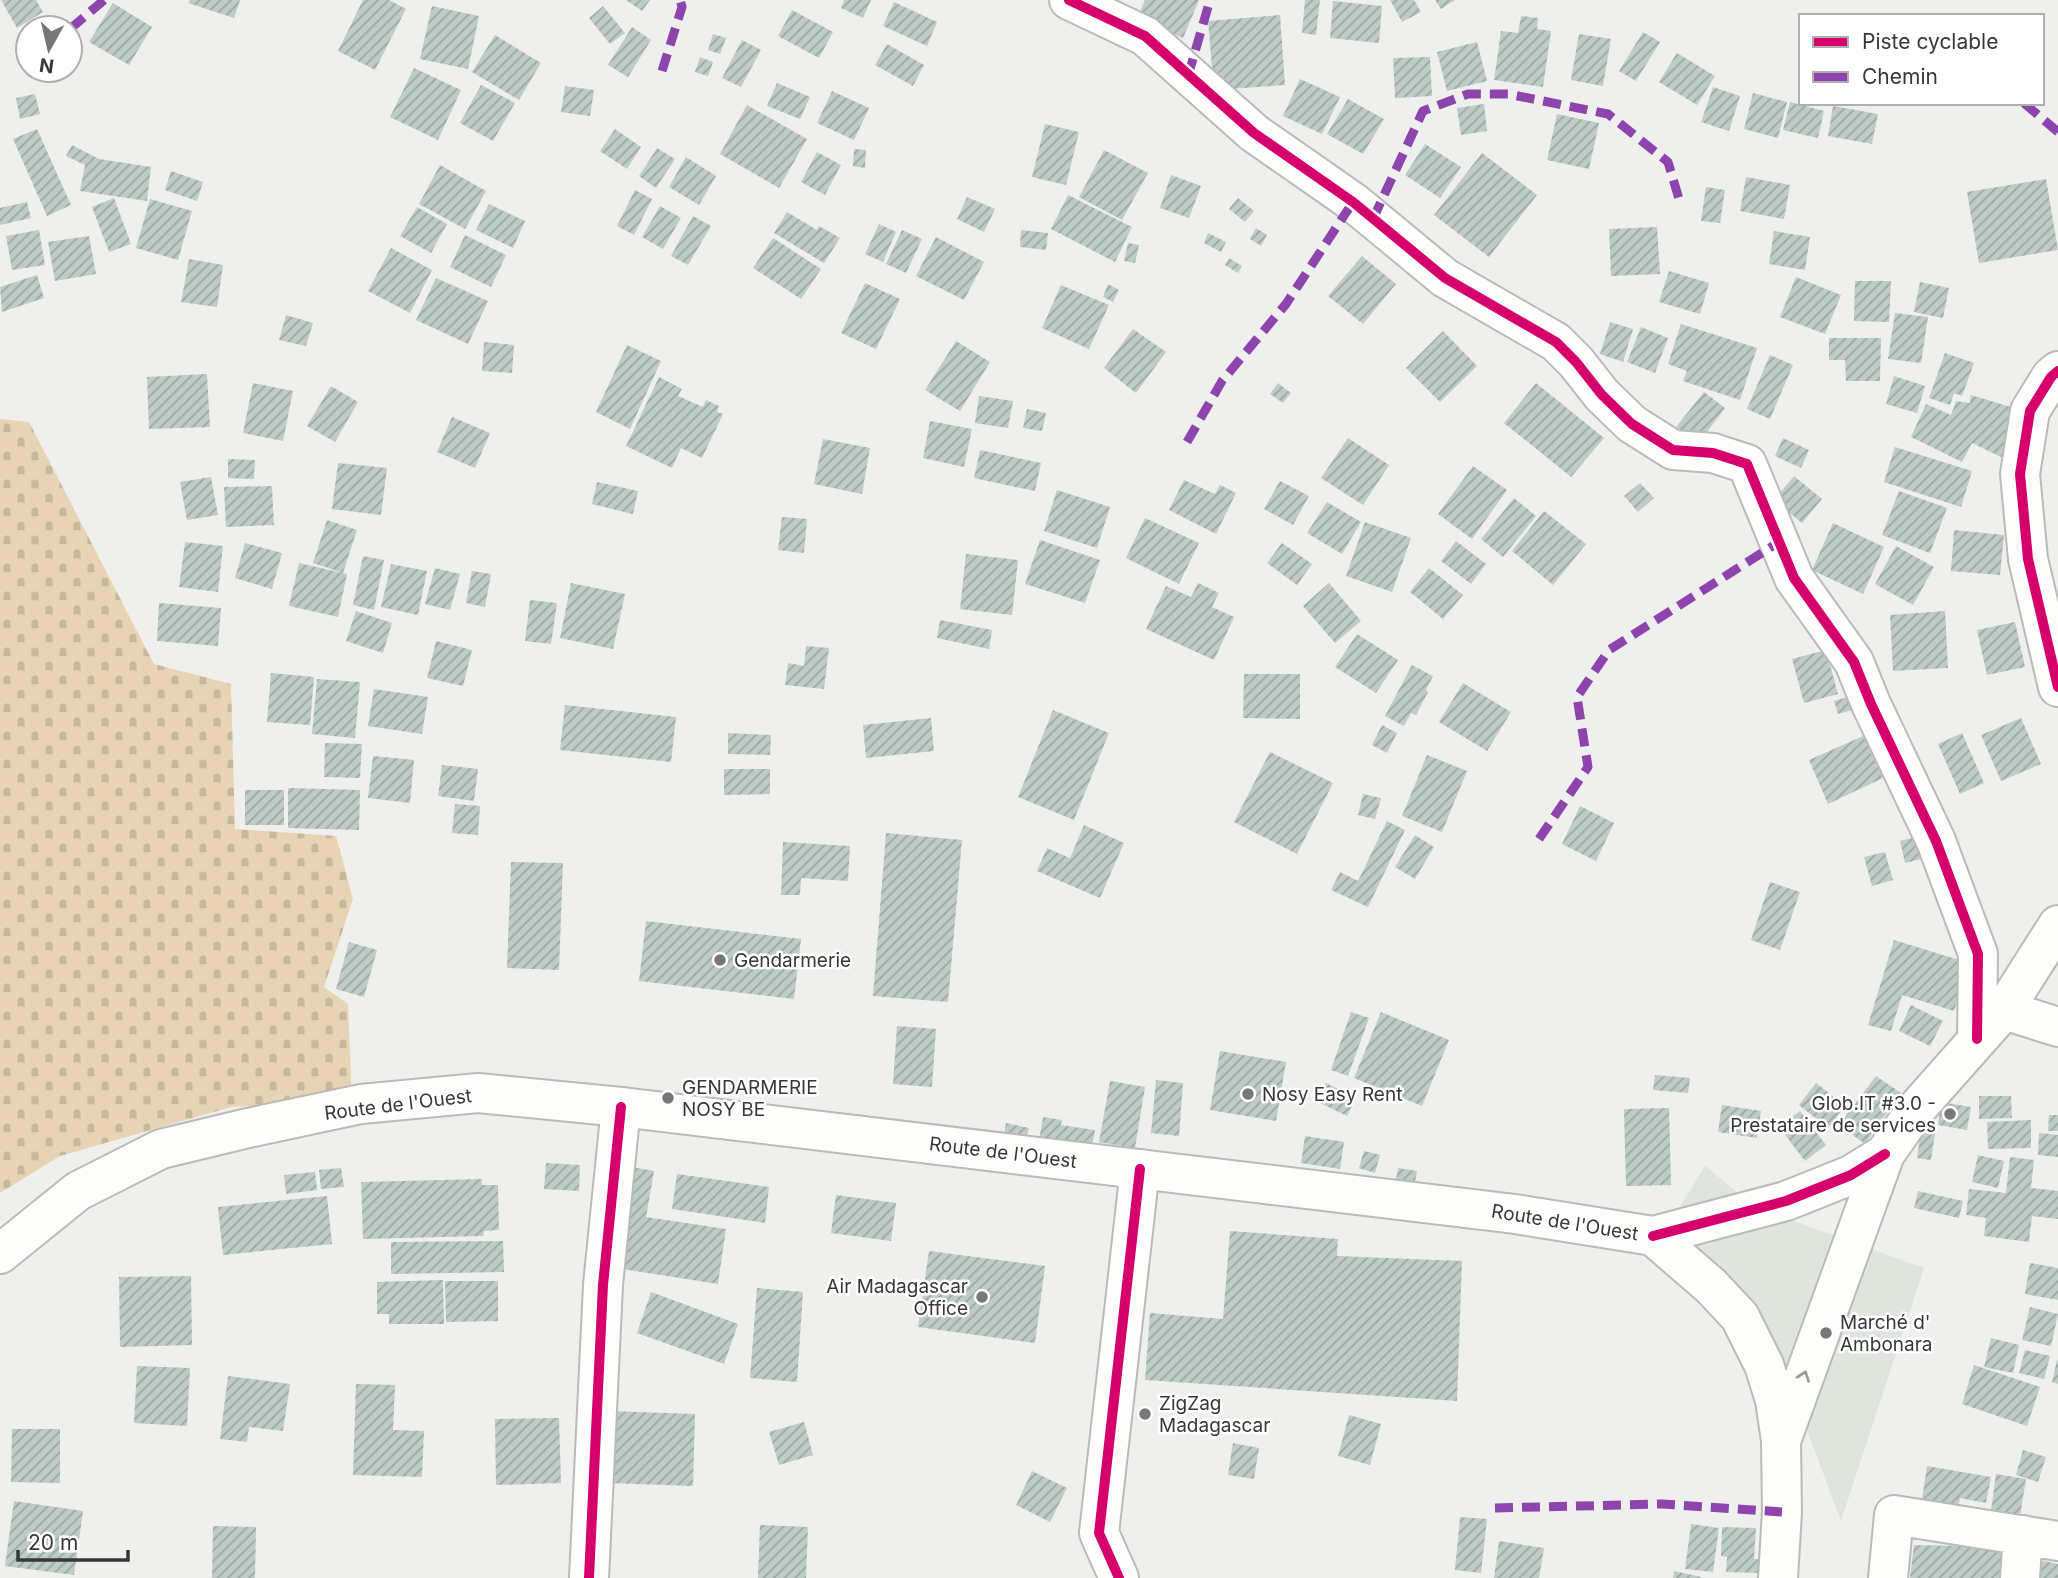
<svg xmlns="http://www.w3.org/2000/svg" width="2058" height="1578" viewBox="0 0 2058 1578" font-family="Inter,sans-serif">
<defs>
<pattern id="cemetery-stones" width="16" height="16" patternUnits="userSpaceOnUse" patternTransform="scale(1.75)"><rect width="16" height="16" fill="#e8d4b4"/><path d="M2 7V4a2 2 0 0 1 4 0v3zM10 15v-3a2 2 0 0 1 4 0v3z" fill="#c8b79b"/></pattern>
<pattern id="building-hatch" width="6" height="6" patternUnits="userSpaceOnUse" patternTransform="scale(1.75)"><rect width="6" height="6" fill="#bdcdc6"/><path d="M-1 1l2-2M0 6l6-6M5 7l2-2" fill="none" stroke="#9aa7a2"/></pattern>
</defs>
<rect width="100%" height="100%" fill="#eff0ee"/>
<path fill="#dfe4dd" d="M1705,1166L1755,1207L1924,1268L1841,1521L1795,1398L1670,1223Z"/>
<path fill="url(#cemetery-stones)" d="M0,419L29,422L154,664L231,684L235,829L336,836L353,899L324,987L348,1004L352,1102L231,1107L60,1156L0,1193Z"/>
<path fill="url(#building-hatch)" d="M1,0H36L43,12L17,28Z
M190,0H240L234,18L188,3Z
M363,0H389L406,9L375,70L338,51Z
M626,0H650L642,11Z
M844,0H871L863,18L841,8Z
M1145,0H1199L1183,38L1137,18Z
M1305,0H1320L1316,35L1302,33Z
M1390,0H1414L1421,12L1402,22Z
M1435,0H1455L1441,9Z
M1333,1L1382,6L1379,43L1330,38Z
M894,2L937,22L927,46L883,26Z
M113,3L152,27L129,65L89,42Z
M432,6L479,16L468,69L420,59Z
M603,6L625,33L610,44L589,18Z
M792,10L833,32L819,58L778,36Z
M1280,15L1285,85L1214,90L1208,21Z
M1521,16L1538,18L1537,29L1551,31L1543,87L1494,80L1501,31L1518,33Z
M632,27L651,40L628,77L608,65Z
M1643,32L1660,42L1636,81L1619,71Z
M713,34L726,38L720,54L708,50Z
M1579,34L1611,39L1603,86L1571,80Z
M495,35L541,63L519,100L472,72Z
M742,40L761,50L741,87L722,78Z
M1477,42L1487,81L1447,91L1437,52Z
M887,44L924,65L913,86L875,65Z
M1677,53L1715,76L1697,105L1659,82Z
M700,57L713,62L708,76L695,72Z
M1430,57L1432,96L1395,98L1393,58Z
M414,68L461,90L438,140L390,117Z
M1300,79L1340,97L1322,134L1283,116Z
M777,83L810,97L800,119L767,106Z
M481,85L515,103L493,141L460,123Z
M565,86L594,90L590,116L561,112Z
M1713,87L1740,96L1729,131L1701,122Z
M832,91L869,108L854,140L817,123Z
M1753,93L1787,102L1778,138L1744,129Z
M35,94L40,114L20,119L16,98Z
M1348,99L1384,119L1363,154L1327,134Z
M1790,102L1824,111L1818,138L1783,130Z
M1484,104L1487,131L1461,135L1457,108Z
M747,105L807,139L779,188L720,154Z
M1833,106L1878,114L1872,144L1828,136Z
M1557,114L1599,123L1589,169L1547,160Z
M1045,124L1079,132L1066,185L1032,177Z
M37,129L71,205L47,216L13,139Z
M615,129L641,147L627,169L600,151Z
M1425,144L1461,167L1440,198L1405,175Z
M72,145L99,159L151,167L147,201L80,191L85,165L66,156Z
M657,148L675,159L656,188L639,176Z
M854,149L866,150L865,168L853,166Z
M1104,150L1148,173L1122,220L1079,197Z
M817,152L841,165L825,195L801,182Z
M1482,153L1537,195L1489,257L1434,215Z
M686,157L716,176L699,205L669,187Z
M440,165L486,191L465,229L419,204Z
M171,171L203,182L197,201L165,190Z
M1171,175L1201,186L1189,218L1160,208Z
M1746,177L1790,185L1784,219L1740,211Z
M2046,179L2058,250L1979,263L1967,192Z
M1706,187L1725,190L1720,223L1701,221Z
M635,190L652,199L634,235L617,226Z
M1068,195L1132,227L1115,262L1051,229Z
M967,197L995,209L984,232L957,219Z
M114,198L131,244L109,252L92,207Z
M1238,198L1254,211L1245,222L1229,209Z
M150,199L192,211L178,260L136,248Z
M27,202L31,218L0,225V208Z
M489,204L525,221L513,248L476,230Z
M660,206L681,218L663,249L642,237Z
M417,207L447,224L431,253L400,236Z
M787,212L817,230L819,226L840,238L824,263L774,233Z
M693,216L711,226L688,265L671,256Z
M879,224L896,232L883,262L865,254Z
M1657,227L1660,274L1611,276L1609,229Z
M1256,228L1267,235L1261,246L1250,239Z
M39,230L45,265L12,270L6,236Z
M902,230L922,239L906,273L886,264Z
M1021,230L1048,233L1046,250L1020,247Z
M1774,231L1810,237L1805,270L1769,264Z
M1208,233L1226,242L1221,252L1204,243Z
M465,235L506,255L491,287L450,267Z
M89,236L96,274L55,281L48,242Z
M936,237L984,262L964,300L916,276Z
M773,238L821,269L801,299L753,268Z
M1128,243L1139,245L1135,263L1124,261Z
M391,248L432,270L410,313L368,291Z
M1362,256L1396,284L1363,324L1328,296Z
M1229,258L1242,266L1238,273L1225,265Z
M189,259L223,265L217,307L181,302Z
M1669,271L1709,283L1700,314L1659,302Z
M37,275L44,298L2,312L0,287Z
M1796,277L1841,295L1825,334L1780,317Z
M436,278L488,301L468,344L416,320Z
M1855,281H1891L1889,322L1854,321Z
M1920,282L1949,288L1943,318L1914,312Z
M865,283L900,299L876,349L841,333Z
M1108,284L1119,290L1113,302L1103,297Z
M1061,285L1109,305L1089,349L1042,328Z
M1895,313L1928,317L1921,363L1888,359Z
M286,315L313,323L306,346L279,340Z
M1610,322L1633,329L1623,362L1600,354Z
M1681,324L1757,348L1740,400L1683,381L1687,371L1668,364Z
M1641,327L1668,338L1655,373L1627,362Z
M1133,329L1166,352L1136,393L1104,368Z
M1443,331L1477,366L1440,402L1406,368Z
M1829,338H1881L1880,381H1846L1845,360H1829Z
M956,341L990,362L960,411L925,390Z
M484,342L514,345L512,373L482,371Z
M627,345L661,361L630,429L596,412Z
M1945,353L1974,363L1962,396L1954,393L1950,405L1929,398Z
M1770,355L1793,365L1770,419L1747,409Z
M207,374L210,427L149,429L147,377Z
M1894,376L1925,386L1917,413L1886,404Z
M659,377L682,389L678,396L703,407L706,400L719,406L717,412L723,414L702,458L681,448L672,468L626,446Z
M253,383L293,391L283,441L243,433Z
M1278,383L1291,393L1283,403L1270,394Z
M1536,383L1604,438L1571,477L1504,423Z
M331,386L358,402L335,442L307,426Z
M1704,392L1725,408L1698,444L1676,427Z
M1971,395L2014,408L2005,459L1972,443L1962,462L1911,437L1926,404L1951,415L1956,401L1970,403Z
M979,396L1013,401L1008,428L975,423Z
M1027,409L1046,413L1042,431L1023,428Z
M452,417L490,433L475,468L437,452Z
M930,421L972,429L964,467L923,458Z
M1348,438L1389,465L1363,505L1321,478Z
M1783,438L1809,450L1801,468L1775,456Z
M823,439L870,448L862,494L814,484Z
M1895,447L1972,471L1961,507L1884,482Z
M980,450L1041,463L1035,491L974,478Z
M228,459L255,460L254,479L228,478Z
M338,463L387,468L381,515L332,509Z
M1473,466L1507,490L1472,539L1438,514Z
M1794,476L1822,499L1802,523L1774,500Z
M211,477L218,515L187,520L180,482Z
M1184,480L1215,494L1220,485L1236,493L1216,534L1169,510Z
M1280,481L1309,496L1293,525L1264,509Z
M597,482L638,491L633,514L592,504Z
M1640,483L1654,498L1638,512L1624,496Z
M272,486L274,525L226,527L224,487Z
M1057,490L1110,507L1097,548L1044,531Z
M1899,491L1947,508L1930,553L1882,535Z
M1514,498L1536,516L1503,557L1481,539Z
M1327,502L1361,522L1342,554L1307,533Z
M1544,511L1586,544L1553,585L1512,551Z
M782,517L807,519L804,553L778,550Z
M1145,518L1199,543L1179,584L1126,558Z
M327,520L357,530L343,573L313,563Z
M1365,522L1411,538L1392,592L1346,576Z
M1833,523L1884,547L1863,594L1812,570Z
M1954,530L2004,535L2000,575L1951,571Z
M1040,540L1100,560L1085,603L1025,584Z
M1456,541L1486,564L1471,584L1441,561Z
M185,542L223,546L218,592L179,587Z
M245,543L282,553L272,589L235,578Z
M1282,543L1312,564L1297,585L1267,563Z
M1896,546L1934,567L1913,605L1875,584Z
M966,554L1018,560L1012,615L960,609Z
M363,556L384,560L374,610L353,605Z
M299,563L347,574L338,617L289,606Z
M391,564L427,571L418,615L381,607Z
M435,568L460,574L450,610L425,604Z
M1429,568L1463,595L1443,619L1410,592Z
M472,571L491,574L485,607L466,603Z
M571,583L625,594L613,649L560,638Z
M1198,583L1219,593L1212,607L1234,617L1214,660L1146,629L1166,586L1191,597Z
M1329,583L1361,621L1335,643L1303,606Z
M530,600L557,603L551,644L525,641Z
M159,603L221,608L218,646L157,641Z
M356,611L392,623L383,653L346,641Z
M1945,611L1948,668L1893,671L1890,615Z
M940,620L992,630L989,649L937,638Z
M2015,622L2025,667L1987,675L1977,630Z
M1357,634L1398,660L1376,693L1335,667Z
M436,641L472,650L463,686L427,678Z
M806,646L829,648L824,689L785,685L788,663L804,666Z
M1826,650L1838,694L1804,703L1792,659Z
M1412,665L1433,676L1426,690L1428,692L1416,715L1411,713L1404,726L1385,716Z
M271,673L314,677L310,725L267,722Z
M1244,674H1300V719L1243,718Z
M317,679L360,682L355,738L312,734Z
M1463,683L1511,712L1487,751L1439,722Z
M374,689L428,697L422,734L368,726Z
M1848,697L1852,710L1838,714L1834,701Z
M565,705L676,717L671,762L560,750Z
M1053,710L1109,733L1074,820L1018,797Z
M931,718L934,751L866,758L863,725Z
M2021,718L2041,764L2001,781L1981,735Z
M1382,725L1397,733L1387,753L1372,745Z
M728,733L771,735L770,755L728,754Z
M1962,733L1984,783L1960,794L1938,744Z
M1863,736L1883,778L1828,804L1809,760Z
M325,743L362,744L360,778L324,777Z
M1270,752L1333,783L1297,854L1234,822Z
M1427,755L1467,771L1442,832L1402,816Z
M373,756L414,760L410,803L368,798Z
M442,765L478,769L474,801L438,796Z
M724,769H770V794L724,795Z
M288,788L360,790L359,830L288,828Z
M245,790H284V825H245Z
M1363,794L1381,798L1375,819L1358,815Z
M455,804L480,806L478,835L452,833Z
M1580,806L1614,823L1596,861L1562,844Z
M1387,821L1405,830L1368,907L1331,890L1340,872L1358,881Z
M1084,825L1124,843L1100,898L1037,871L1047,848L1070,858Z
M886,833L962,840L948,1002L873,996Z
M1415,835L1434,847L1415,879L1395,867Z
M1919,836L1925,858L1905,863L1900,841Z
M783,842L850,846L848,881L801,878L800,895H781Z
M1885,852L1893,880L1872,886L1864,857Z
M511,862L563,863L559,970L507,968Z
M1770,882L1800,892L1780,950L1751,940Z
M646,921L801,939L794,999L639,981Z
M1894,940L1969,963L1954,1011L1902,995L1891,1031L1868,1025Z
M349,942L377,950L364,997L336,989Z
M1911,1005L1943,1021L1930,1046L1899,1031Z
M1351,1012L1369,1018L1348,1076L1331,1070Z
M1381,1012L1449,1040L1422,1106L1354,1078Z
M897,1026L936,1029L932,1087L893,1084Z
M1220,1051L1286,1062L1276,1121L1210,1110Z
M1655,1075L1690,1078L1688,1093L1653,1090Z
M1876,1076L1901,1093L1865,1144L1839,1125Z
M1156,1080L1183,1083L1179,1136L1151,1133Z
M1110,1081L1145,1087L1135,1148L1099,1142Z
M1326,1083L1356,1098L1347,1116L1316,1101Z
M1816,1083L1845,1106L1828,1128L1799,1105Z
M1979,1096H2011L2012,1118L1979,1119Z
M1941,1102L1971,1107L1967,1130L1938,1125Z
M1722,1105L1761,1111L1757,1138L1718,1132Z
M1669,1108L1671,1185L1626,1186L1624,1109Z
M1800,1111L1826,1145L1805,1161L1779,1127Z
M2049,1115H2058V1131H2048Z
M1043,1117L1062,1120L1061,1125L1095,1130L1091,1151L1037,1153Z
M2031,1120V1148L1988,1149L1987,1122Z
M1006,1123L1029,1128L1025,1144L1003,1140Z
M1921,1131L1935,1134L1931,1160L1917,1158Z
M2039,1133L2058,1135V1157L2038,1155Z
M1305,1136L1344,1142L1340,1169L1301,1163Z
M1364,1151L1380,1155L1375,1173L1359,1168Z
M1978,1155L2004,1161L1998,1188L1972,1182Z
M2010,1157L2034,1160L2031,1188L2058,1191V1219L2032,1216L2029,1242L1984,1236L1986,1218L1966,1215L1969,1189L2006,1193Z
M546,1163L580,1165L579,1191L544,1189Z
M626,1166L654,1171L646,1217L726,1229L718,1284L610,1267Z
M341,1168L344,1187L321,1189L319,1170Z
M1398,1168L1417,1171L1413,1194L1394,1191Z
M315,1172L317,1190L286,1194L284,1175Z
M677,1174L769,1187L765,1223L672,1209Z
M482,1179V1185H498L499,1230L484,1231L483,1236L363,1239L361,1182Z
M1918,1191L1963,1201L1959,1218L1914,1208Z
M836,1195L896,1203L891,1241L831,1233Z
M327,1196L332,1244L223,1255L218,1207Z
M1230,1231L1338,1239L1337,1256L1462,1261L1457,1401L1145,1380L1150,1313L1223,1319Z
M503,1241L504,1272L391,1274V1242Z
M929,1251L1045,1266L1035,1343L918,1327Z
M2030,1263L2058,1268V1300L2025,1294Z
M191,1276L192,1345L120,1347L119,1277Z
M443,1280L444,1324H389V1314H377V1282Z
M445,1281H498V1321L446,1322Z
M757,1288L803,1292L797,1382L750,1378Z
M651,1292L738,1324L724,1364L637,1333Z
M2030,1307L2058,1314L2051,1346L2022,1340Z
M1991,1338L2019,1345L2013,1373L1984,1367Z
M2025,1350L2050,1356L2044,1379L2019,1373Z
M2057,1360H2058V1384L2052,1382Z
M1974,1365L2040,1387L2027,1426L1962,1404Z
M137,1366L190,1368L187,1426L134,1423Z
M228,1376L290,1384L283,1431L249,1427L247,1442L220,1439Z
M356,1384L395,1385L393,1430L424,1431L422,1477L353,1475Z
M611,1411L695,1414L693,1486L609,1483Z
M1349,1415L1381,1424L1370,1465L1338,1456Z
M559,1418L561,1483L496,1485L495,1419Z
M804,1422L813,1455L779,1465L769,1432Z
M12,1429H60V1483L11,1482Z
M1233,1443L1259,1448L1254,1479L1228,1475Z
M2023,1450L2046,1457L2038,1482L2016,1475Z
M1927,1466L1991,1477L1986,1503L1960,1498L1957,1512L1921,1506Z
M1032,1471L1067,1488L1050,1522L1016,1505Z
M1996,1474L2026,1479L2020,1516L1991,1511Z
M14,1501L83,1511L74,1575L5,1566Z
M1460,1517L1487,1519L1481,1573L1455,1570Z
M1691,1524L1719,1528L1713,1572L1685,1569Z
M760,1525L808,1527L806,1578H758Z
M213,1526L256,1527L255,1578H212Z
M1722,1527L1756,1528L1754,1559H1760L1759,1573L1726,1572L1727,1557L1721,1556Z
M1499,1541L1544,1548L1539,1578H1494Z
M1914,1545L2010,1547V1578H1910Z
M2030,1558L2058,1564V1578H2028Z
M1674,1571L1701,1577V1578H1673Z"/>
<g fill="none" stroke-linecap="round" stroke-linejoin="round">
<g stroke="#babbb9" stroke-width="42">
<path id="minor" d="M1069,0L1145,36L1254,133L1353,202L1445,278L1556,342L1576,362L1602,395L1632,424L1673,450L1713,453L1747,464L1794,578L1854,662L1871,704L1936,841L1978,954L1977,1039
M2058,371L2051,377L2030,411L2020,474L2028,559L2058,687
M2004,1010L2058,1027
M1653,1236L1786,1201L1851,1175L1885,1154
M1781,1441L1885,1154L1918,1107L2004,1010L2058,925
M589,1578L603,1285L621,1107
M1119,1578L1099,1533L1140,1169
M1888,1578L1894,1515L2058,1541
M2020,1578L2023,1535"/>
</g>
<g stroke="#babbb9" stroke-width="42">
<path id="major" d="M0,1254L78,1191L161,1149L248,1128L361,1104L478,1093L621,1107L1515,1214L1653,1236L1711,1286L1740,1317L1764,1365L1775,1400L1781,1441L1782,1512L1778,1578"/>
</g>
<use href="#minor" stroke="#fdfdfc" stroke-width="38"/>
<use href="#major" stroke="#fdfdfc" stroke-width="38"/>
<path stroke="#8e44ad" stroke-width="9" stroke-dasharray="18 9" stroke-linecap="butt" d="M70,29L104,0
M662,71L682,7L680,0
M1188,76L1210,0
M2024,103L2058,132
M1373,219L1423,111L1468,94H1508L1608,114L1668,162L1679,199
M1187,442L1222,381L1286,304L1353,202
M1539,839L1588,767L1577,697L1609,650L1779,542
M1495,1508L1662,1504L1782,1512"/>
<g stroke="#fff" stroke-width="15">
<path id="cycleway" d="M1069,0L1145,36L1254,133L1353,202L1445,278L1556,342L1576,362L1602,395L1632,424L1673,450L1713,453L1747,464L1794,578L1854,662L1871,704L1936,841L1978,954L1977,1039
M2058,371L2051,377L2030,411L2020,474L2028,559L2058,687
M1653,1236L1786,1201L1851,1175L1885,1154
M589,1578L603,1285L621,1107
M1119,1578L1099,1533L1140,1169"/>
</g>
<use href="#cycleway" stroke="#d6006c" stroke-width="10"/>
</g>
<defs><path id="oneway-chevron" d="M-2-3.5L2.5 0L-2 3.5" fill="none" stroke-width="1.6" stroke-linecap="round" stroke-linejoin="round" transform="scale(1.75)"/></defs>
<use stroke="#9a9a99" href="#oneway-chevron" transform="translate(1804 1376) rotate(-70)"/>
<g fill="#777876" stroke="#fff" stroke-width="2.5">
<circle cx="720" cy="960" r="7"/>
<circle cx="1248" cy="1094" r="7"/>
<circle cx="668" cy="1098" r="7"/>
<circle cx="1950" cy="1114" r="7"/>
<circle cx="982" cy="1297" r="7"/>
<circle cx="1826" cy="1333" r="7"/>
<circle cx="1145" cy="1414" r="7"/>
</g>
<g text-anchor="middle" stroke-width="5" stroke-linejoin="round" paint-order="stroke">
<g font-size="19" fill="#363736" stroke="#fff" text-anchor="start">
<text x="734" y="967">Gendarmerie</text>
<text x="682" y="1094">GENDARMERIE<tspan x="682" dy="22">NOSY BE</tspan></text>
<text x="1262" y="1101">Nosy Easy Rent</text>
<text x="1936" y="1110" text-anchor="end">Glob.IT #3.0 -<tspan x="1936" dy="22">Prestataire de services</tspan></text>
<text x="968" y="1293" text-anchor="end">Air Madagascar<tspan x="968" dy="22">Office</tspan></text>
<text x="1840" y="1329">Marché d'<tspan x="1840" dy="22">Ambonara</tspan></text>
<text x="1159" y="1410">ZigZag<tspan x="1159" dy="22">Madagascar</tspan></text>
</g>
<g font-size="19" fill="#363736" stroke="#fff">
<text transform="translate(398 1104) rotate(-7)" y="7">Route de l'Ouest</text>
<text transform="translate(1003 1152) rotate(7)" y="7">Route de l'Ouest</text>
<text transform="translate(1565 1222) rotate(9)" y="7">Route de l'Ouest</text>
</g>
</g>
<rect x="1799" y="14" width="245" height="91" fill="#ffffff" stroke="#afafaf" stroke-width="2"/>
<rect x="1813" y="37" width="35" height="10" fill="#d6006c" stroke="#afafaf" stroke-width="2"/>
<text x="1862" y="49" font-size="21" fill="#363736">Piste cyclable</text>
<rect x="1813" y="72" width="35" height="10" fill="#8e44ad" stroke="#afafaf" stroke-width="2"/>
<text x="1862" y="84" font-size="21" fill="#363736">Chemin</text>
<g transform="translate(49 49) rotate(188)"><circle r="33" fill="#ffffff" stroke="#afafaf" stroke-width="2"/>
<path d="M0-5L12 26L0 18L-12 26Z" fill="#777876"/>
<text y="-10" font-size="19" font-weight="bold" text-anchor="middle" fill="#363736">N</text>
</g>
<path d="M18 1550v10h110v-10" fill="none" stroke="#363736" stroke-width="3.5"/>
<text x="28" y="1550" font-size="21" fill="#363736" stroke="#ffffff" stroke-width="5" paint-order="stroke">20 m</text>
</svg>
